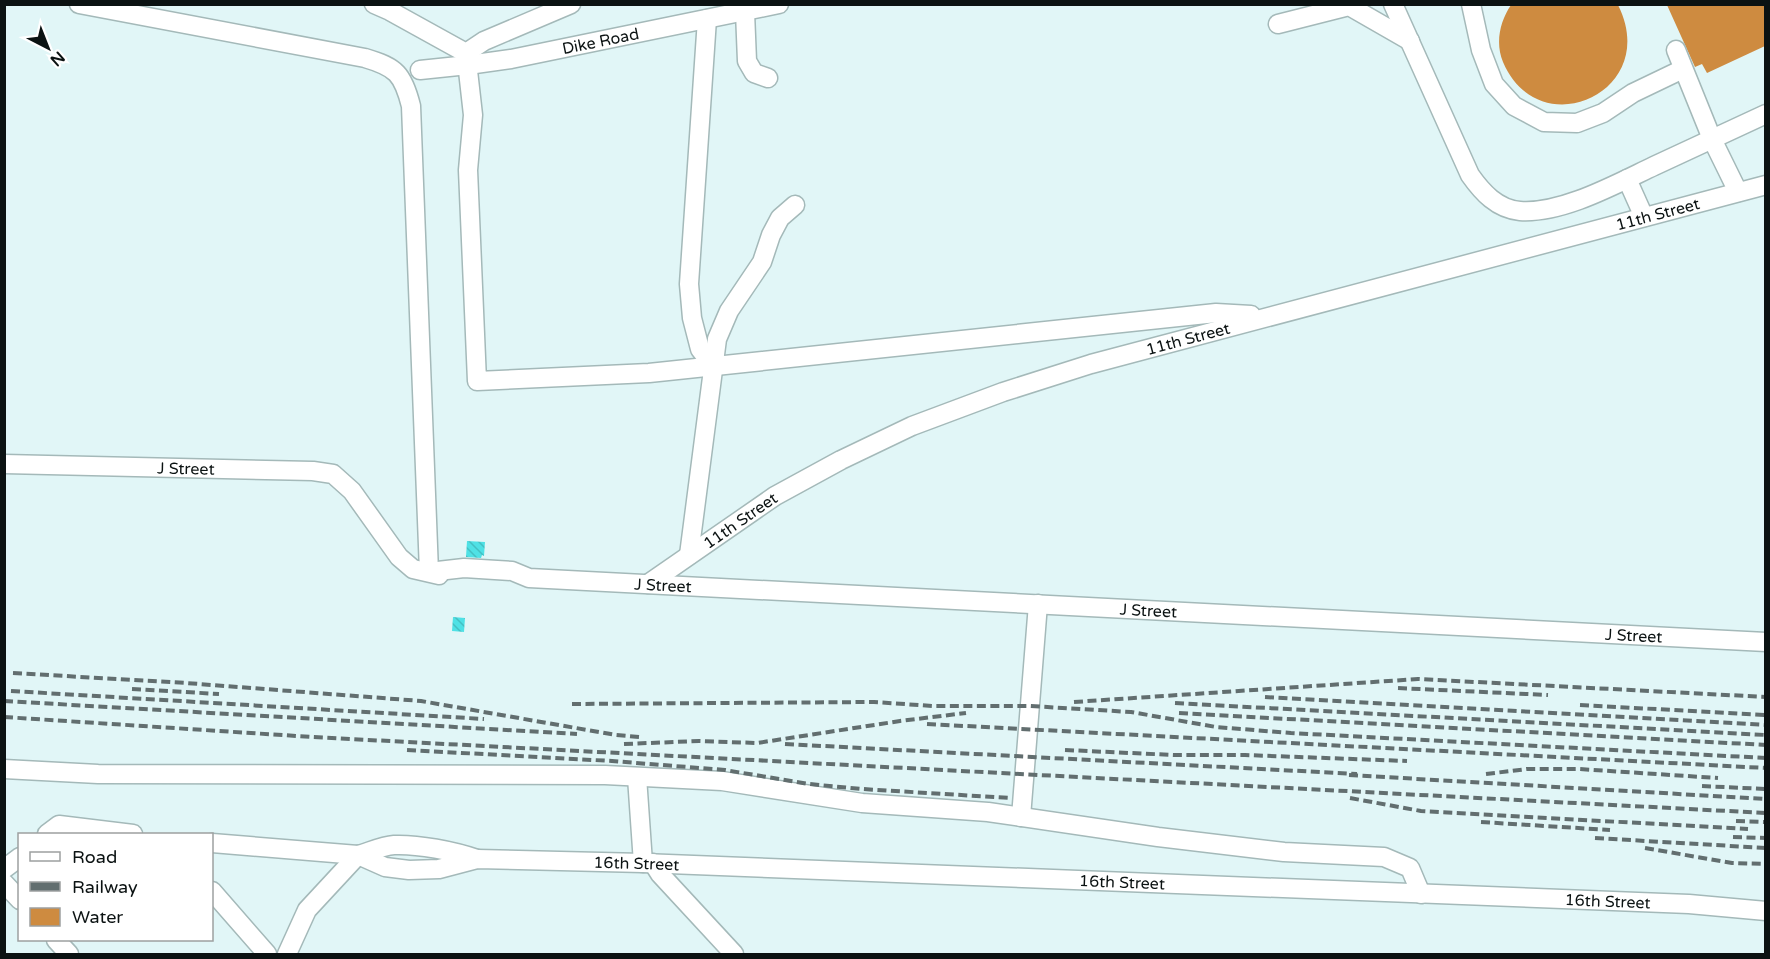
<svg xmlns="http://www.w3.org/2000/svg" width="1770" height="959" viewBox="0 0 1770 959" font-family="'Varela Round',sans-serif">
<defs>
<pattern id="building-back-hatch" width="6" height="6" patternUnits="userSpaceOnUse" patternTransform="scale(1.5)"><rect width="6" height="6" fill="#4fe1e5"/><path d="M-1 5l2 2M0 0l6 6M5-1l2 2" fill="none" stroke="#44c0c3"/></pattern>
</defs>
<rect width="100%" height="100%" fill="#e1f6f7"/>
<path fill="#ce8b40" d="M1511,5H1618C1662,92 1539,147 1503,62C1495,43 1500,21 1511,5Z
M1667,5H1765V46L1707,73L1702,64L1695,67Z"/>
<path fill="url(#building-back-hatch)" d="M467,541L485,542L484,556L482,555L481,558L466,557Z
M453,617L465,618L464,632L452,631Z"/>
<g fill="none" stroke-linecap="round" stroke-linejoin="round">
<g stroke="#a4b9b9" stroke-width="21">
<g id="minor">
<path d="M79,4L365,58C396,67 403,74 411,106L429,572"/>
<path d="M374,4L390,11L466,53L484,41L571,4"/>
<path d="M1393,4L1470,175C1482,192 1497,209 1520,211C1562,214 1616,184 1654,166C1691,149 1728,132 1766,114"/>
<path d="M1471,4L1481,50L1494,84L1514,106L1544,122L1577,123L1603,113L1633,93L1683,69"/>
<path d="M745,12L747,61L754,73L768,78"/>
<path d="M707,19L689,284L692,318L700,349L713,366"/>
<path d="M1278,24L1349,6L1410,41"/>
<path d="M1676,50L1712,139L1738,192"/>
<path d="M466,53L473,115L468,170L477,381L649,373L1216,313L1251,315"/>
<path id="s1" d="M420,70L468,65L511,59L779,4"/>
<path d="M1627,179L1644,217"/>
<path id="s2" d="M4,464L313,471L333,474L352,491L399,557L413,569L439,575"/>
<path d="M689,555L717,339L729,311L762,262L771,235L780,218L795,205"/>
<path id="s3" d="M429,572L464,568L512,571L529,578L1766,642"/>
<path id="s4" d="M648,584L775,496L841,460L912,426L1003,392L1091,364L1766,185"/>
<path d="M4,769L98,774L605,775L722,781L862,803L988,812L1158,837L1284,852L1384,857L1410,868L1421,894"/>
<path d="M637,777L643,863"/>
<path d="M1021,817L1038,604"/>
<path d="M47,834L59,825L133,834"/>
<path id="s5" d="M212,843L358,855L385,867L409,870L439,869L477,859L643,863L1689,904L1766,911"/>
<path d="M358,855C369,852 382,846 394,845C418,844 454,851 477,859"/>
<path d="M653,863L660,874L734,954"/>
<path d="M4,869L20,857"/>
<path d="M4,883L20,900"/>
<path d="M212,891L267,954"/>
<path d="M56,940L69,954"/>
<path d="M287,954L307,910L358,855"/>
</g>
</g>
<use href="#minor" stroke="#fff" stroke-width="18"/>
<path stroke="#626e6f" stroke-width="4" stroke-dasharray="9 4.5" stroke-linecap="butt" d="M13,673L186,683L421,701L616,735L639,737
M1398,688L1548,695
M132,689L219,694
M11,691L484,719
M1265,697L1766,725
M4,701L577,734
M1074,702L1418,679L1766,697
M1175,703L1766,735
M572,704L874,702L933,706H1030L1131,712L1216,727L1291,733L1766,758
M1580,705L1766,715
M1179,713L1766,745
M4,717L312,737L1766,813
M927,724L1766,768
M624,744L699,741L757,743L900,721L966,713
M785,744L1357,774
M407,750L612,761L725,770L809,784L862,789L1010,798
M1065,750L1174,755H1245L1407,761
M1486,774L1527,769H1579L1718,778
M1349,775L1766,799
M1702,786L1766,789
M1350,798L1421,811L1748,829
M1736,821L1766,822
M1481,822L1610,830
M1733,837L1766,838
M1595,838L1766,848
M1645,848L1732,863L1766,864"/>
</g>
<g text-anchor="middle" stroke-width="4.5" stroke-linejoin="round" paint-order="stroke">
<g font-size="16" fill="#0b1212" stroke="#fff">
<text dy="6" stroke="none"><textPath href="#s1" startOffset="183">Dike Road</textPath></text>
<text dy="6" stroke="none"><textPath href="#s4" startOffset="1084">11th Street</textPath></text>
<text dy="6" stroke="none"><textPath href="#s4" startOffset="598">11th Street</textPath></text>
<text dy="6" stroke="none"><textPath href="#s2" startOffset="182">J Street</textPath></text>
<text dy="6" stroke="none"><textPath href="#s4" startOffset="112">11th Street</textPath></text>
<text dy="6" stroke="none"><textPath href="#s3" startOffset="236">J Street</textPath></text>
<text dy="6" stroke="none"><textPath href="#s3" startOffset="722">J Street</textPath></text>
<text dy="6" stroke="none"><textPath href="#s3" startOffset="1208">J Street</textPath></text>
<text dy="6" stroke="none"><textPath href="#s5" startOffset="429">16th Street</textPath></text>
<text dy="6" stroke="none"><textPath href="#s5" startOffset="915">16th Street</textPath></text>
<text dy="6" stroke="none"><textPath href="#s5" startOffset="1401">16th Street</textPath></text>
</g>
</g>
<rect width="1770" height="959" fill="none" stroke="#0b1212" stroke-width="12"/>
<rect x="18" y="833" width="195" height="108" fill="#ffffff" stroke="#9da0a0" stroke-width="1.5"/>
<rect x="30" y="852" width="30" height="9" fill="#ffffff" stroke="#9da0a0" stroke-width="1.5"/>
<text x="72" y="863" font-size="18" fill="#0b1212">Road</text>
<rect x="30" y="882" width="30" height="9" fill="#626e6f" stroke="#9da0a0" stroke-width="1.5"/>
<text x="72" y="893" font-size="18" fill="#0b1212">Railway</text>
<rect x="30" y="908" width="30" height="18" fill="#ce8b40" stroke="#9da0a0" stroke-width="1.5"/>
<text x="72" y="923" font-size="18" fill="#0b1212">Water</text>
<g transform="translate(48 48) rotate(138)" stroke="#ffffff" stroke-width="4.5" paint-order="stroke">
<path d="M0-4.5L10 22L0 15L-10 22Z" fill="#0b1212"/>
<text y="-9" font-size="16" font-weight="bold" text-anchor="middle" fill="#0b1212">N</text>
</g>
</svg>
